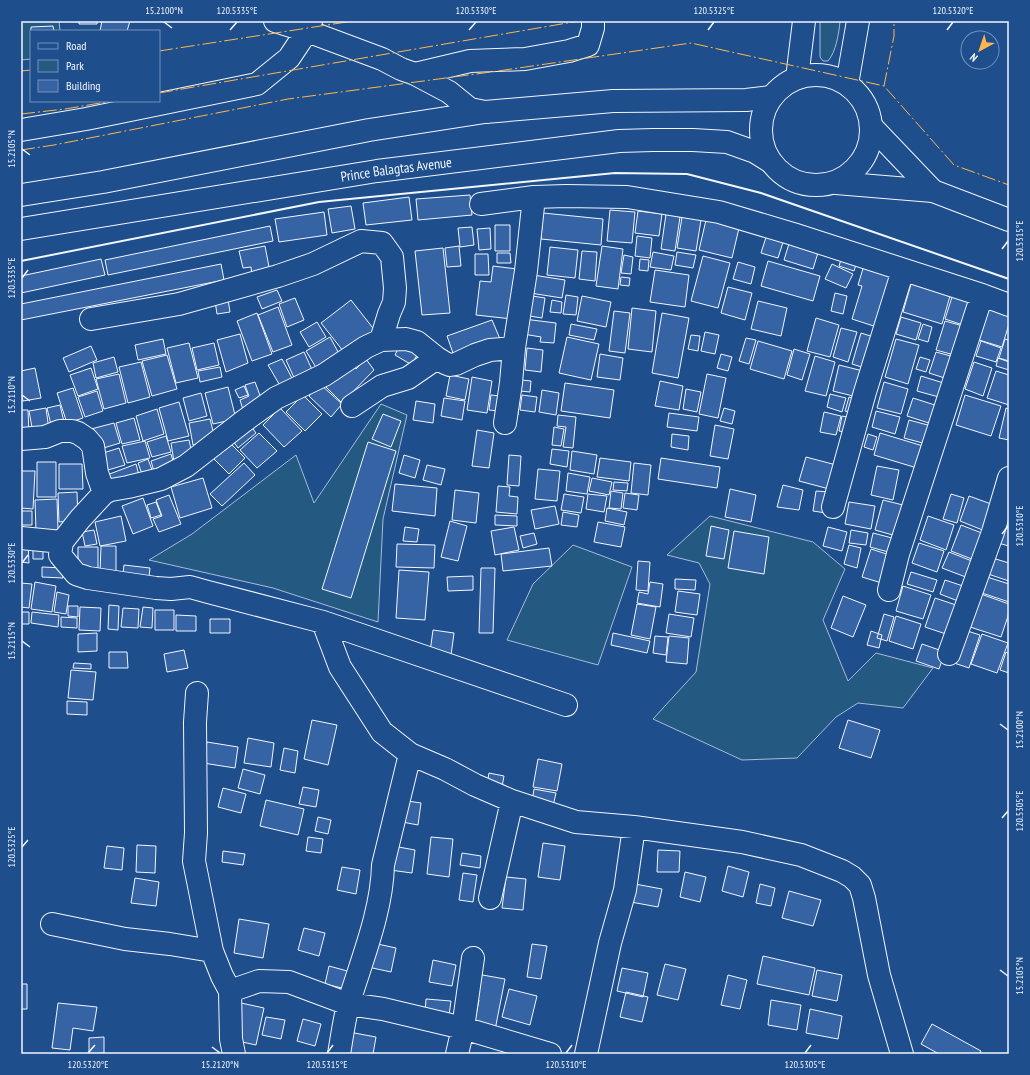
<svg xmlns="http://www.w3.org/2000/svg" width="1030" height="1075" viewBox="0 0 1030 1075" font-family="'PT Sans Narrow',sans-serif">
<rect width="100%" height="100%" fill="#1f4e8c"/>
<path fill="#245a82" stroke="#a8bbd7" d="M21,21H59L60,31H31V59L21,60Z
M820,21H840C839,33 836,52 828,61H823L820,57Z
M381,404L407,415L383,519L378,622L273,588L149,560L192,534L296,455L314,503Z
M710,516L813,542L845,569L823,620L848,681L876,653L933,668L903,708L858,703L836,717L797,758L742,760L653,719L696,672L710,584L699,563L667,555Z
M573,545L632,567L598,665L507,640L533,584Z"/>
<path fill="#3563a3" stroke="#f2f6ff" d="M79,21H97V24H79Z
M102,21H130L127,31H100Z
M53,26L54,31H31V27Z
M470,195L472,215L418,220L416,199Z
M409,197L412,220L366,225L363,203Z
M351,206L355,229L332,233L328,209Z
M610,210L635,212L632,243L607,241Z
M638,211L662,214L659,236L635,233Z
M324,212L327,235L279,242L275,219Z
M543,213L603,219L601,245L541,239Z
M666,214L680,217L675,251L661,249Z
M682,217L701,220L696,251L677,248Z
M706,220L739,228L732,258L699,250Z
M495,225H510V251H495Z
M270,226L273,241L108,275L105,260Z
M472,227L474,245L460,247L458,228Z
M490,228L491,249L479,250L477,229Z
M768,231L785,236L778,258L761,253Z
M637,236L652,238L650,258L635,256Z
M791,237L820,246L813,269L784,260Z
M265,246L270,272L252,276L251,267L243,268L239,251Z
M459,246L461,266L447,267L445,248Z
M602,246L623,249L618,289L596,286Z
M550,247L578,250L575,278L547,275Z
M443,248L450,313L422,315L415,251Z
M582,251L597,252L595,281L579,279Z
M653,252L674,256L671,270L650,267Z
M677,252L696,255L693,268L675,265Z
M497,253H510L511,263H497Z
M843,253L858,258L854,271L839,266Z
M475,254H488L489,275H475Z
M624,255L633,257L631,274L621,273Z
M703,256L730,263L718,308L691,301Z
M101,259L105,275L21,293V276Z
M640,259L649,260L648,271L639,270Z
M768,261L820,276L813,301L761,286Z
M738,262L755,267L751,284L733,279Z
M865,262L900,272L883,329L852,319L862,286L858,285Z
M221,264L224,280L21,320V304Z
M832,264L853,274L846,288L825,279Z
M493,266L517,269L512,319L476,315L480,281L491,282Z
M655,270L689,275L685,307L650,302Z
M533,275L565,280L562,298L530,293Z
M621,277L630,278L629,286L620,285Z
M913,277L952,289L942,324L903,312Z
M728,287L752,293L745,320L721,313Z
M277,290L282,301L262,309L257,297Z
M954,291L978,299L969,327L945,319Z
M835,293L847,296L843,314L831,311Z
M526,295L545,298L542,318L523,315Z
M566,295L578,297L576,315L563,314Z
M582,296L611,302L606,327L577,321Z
M295,298L304,320L287,327L279,304Z
M228,299L230,312L217,314L215,301Z
M351,300L376,332L347,356L321,323Z
M552,300L562,302L561,313L550,312Z
M758,301L787,308L781,336L751,329Z
M990,305L1009,311V324L1002,347L979,340Z
M278,307L292,345L273,352L258,315Z
M632,308L656,311L652,352L628,349Z
M614,311L630,313L625,353L609,351Z
M257,313L272,354L252,361L237,321Z
M662,313L689,318L678,378L652,373Z
M901,317L921,323L916,340L896,334Z
M816,318L839,325L830,357L807,351Z
M524,319L556,323L554,343L540,342L541,337L523,334Z
M492,320L500,339L454,356L447,336Z
M945,321L970,328L961,357L936,350Z
M317,322L326,337L309,347L300,332Z
M571,324L597,329L594,340L569,335Z
M923,324L932,327L928,342L918,339Z
M841,328L857,332L848,362L833,357Z
M705,332L719,335L715,354L701,351Z
M861,333L877,338L868,369L852,364Z
M240,334L248,363L226,372L217,340Z
M691,335L700,336L698,351L688,349Z
M330,337L343,361L320,374L306,351Z
M567,337L599,344L591,380L559,373Z
M746,338L756,340L749,364L739,361Z
M163,339L166,354L138,360L135,345Z
M896,339L919,345L908,384L885,377Z
M1005,339L1009,340V361L999,358Z
M758,341L792,351L784,379L750,369Z
M981,341L1001,348L996,362L976,356Z
M189,343L198,378L176,383L167,348Z
M214,343L219,365L197,370L192,348Z
M401,343L419,351L412,365L395,355Z
M91,346L97,360L69,372L63,358Z
M527,348L543,350L541,372L525,370Z
M794,349L810,354L802,380L787,375Z
M304,352L314,374L296,382L286,360Z
M936,352L958,358L951,380L929,373Z
M600,354L623,358L620,380L597,377Z
M721,354L732,357L728,371L717,368Z
M167,355L177,389L152,396L142,361Z
M815,356L835,362L826,396L805,391Z
M114,357L118,372L96,378L93,363Z
M920,357L930,360L926,372L916,369Z
M998,358L1009,362V370L996,366Z
M282,359L295,384L282,389L268,365Z
M366,359L374,370L342,403L326,387L351,363L356,369Z
M141,362L150,397L128,403L119,367Z
M974,362L992,368L983,396L965,389Z
M839,365L867,372L861,398L833,391Z
M220,367L222,377L200,382L198,371Z
M35,368L41,398L23,401L21,391V371Z
M91,368L98,389L78,396L70,375Z
M996,371L1009,375V405L987,398Z
M119,374L126,403L104,409L96,379Z
M707,374L726,378L718,418L699,414Z
M450,375L469,379L465,400L446,396Z
M921,376L950,385L946,399L917,391Z
M472,377L492,381L487,413L467,410Z
M513,379L531,381L530,392L520,391L518,415L509,414Z
M660,381L683,386L679,410L655,406Z
M255,382L264,406L244,413L240,400L249,396L245,385Z
M884,382L908,389L901,414L877,408Z
M565,383L614,390L610,418L561,411Z
M320,384L342,404L331,417L309,396Z
M244,386L248,395L239,398L235,390Z
M228,387L236,419L213,424L205,393Z
M73,388L83,418L67,423L57,393Z
M686,389L701,392L697,412L683,409Z
M542,390L559,393L556,415L539,412Z
M97,391L103,411L85,417L78,397Z
M201,393L207,416L189,421L183,398Z
M830,394L846,398L842,412L827,407Z
M303,395L322,414L305,431L286,412Z
M491,395L500,396L498,411L489,410Z
M522,395L537,397L535,412L520,410Z
M965,395L1001,406L991,436L956,425Z
M849,397L859,400L855,414L845,411Z
M444,398L465,401L462,420L441,416Z
M913,398L941,407L935,425L907,416Z
M416,401L435,404L433,423L413,420Z
M179,402L189,436L168,441L159,408Z
M60,405L65,426L52,429L47,408Z
M46,408L49,430L33,433L29,411Z
M280,408L302,431L284,447L263,425Z
M724,408L735,411L732,424L720,421Z
M1006,408L1009,409V440L999,438Z
M157,409L164,434L143,441L136,416Z
M21,410H28L29,434H21Z
M876,411L900,417L895,434L872,427Z
M824,412L841,416L836,435L820,432Z
M669,413L699,417L697,431L667,427Z
M383,414L401,421L391,447L372,439Z
M558,415L576,417L573,448L563,447L566,427L557,426Z
M842,416L853,418L850,433L839,431Z
M134,418L140,440L122,444L116,423Z
M210,419L215,439L193,445L189,423Z
M909,420L935,427L930,445L904,438Z
M114,423L120,443L97,450L91,429Z
M715,425L734,429L728,459L710,456Z
M251,426L256,433L238,448L233,441Z
M554,427L564,429L561,446L552,445Z
M477,430L494,433L489,468L472,466Z
M259,433L277,451L257,468L240,450Z
M880,433L923,446L917,468L874,455Z
M672,434L689,436L688,450L671,447Z
M868,434L877,437L873,450L864,447Z
M166,436L171,452L152,457L147,442Z
M189,440L193,458L174,462L171,443Z
M145,441L150,458L127,463L122,446Z
M368,442L396,451L351,598L322,589Z
M230,443L245,458L229,474L214,459Z
M119,448L125,465L101,472L97,455Z
M552,449L569,451L567,467L550,464Z
M572,451L597,455L594,474L570,470Z
M171,454L175,468L155,475L151,461Z
M404,455L420,460L415,478L399,473Z
M509,455L521,456L519,486L507,485Z
M806,457L840,466L833,490L799,481Z
M600,458L631,462L629,481L597,477Z
M661,458L720,467L717,488L658,479Z
M148,459L155,478L145,482L138,463Z
M37,462H56V497H37Z
M244,463L255,475L222,506L210,494Z
M634,463L651,465L648,495L631,493Z
M59,464H82L83,489H59Z
M136,464L140,479L114,487L107,475Z
M427,465L445,469L441,485L423,480Z
M877,466L899,470L893,500L871,495Z
M538,469L560,471L557,501L535,499Z
M21,471H35L33,509L21,508Z
M568,473L590,477L587,494L566,491Z
M203,478L212,508L180,518L171,487Z
M592,478L612,482L609,495L589,491Z
M614,482L628,483L627,491L613,490Z
M395,484L437,488L435,516L392,511Z
M783,485L803,490L799,510L777,507Z
M498,486L510,487L509,496L518,497L517,514L496,512Z
M730,489L756,495L751,522L725,517Z
M455,490L479,493L476,523L452,520Z
M611,491L623,493L621,509L609,508Z
M816,491L829,492L826,513L813,511Z
M77,492L78,520L59,522L58,493Z
M625,493L639,495L637,510L623,508Z
M564,494L584,497L581,513L561,510Z
M588,494L607,496L604,512L586,509Z
M951,494L964,498L957,523L943,519Z
M169,495L181,524L159,532L153,519L162,516L156,500Z
M969,496L994,505L985,531L960,521Z
M143,498L153,526L133,534L122,506Z
M57,499L58,530L36,531L35,500Z
M883,500L907,506L900,537L875,530Z
M156,502L161,515L151,518L147,505Z
M849,502L875,506L871,529L845,524Z
M555,506L559,524L535,529L531,510Z
M607,508L627,512L624,525L605,521Z
M21,511H32V525H21Z
M563,512L579,515L577,527L561,525Z
M495,515L517,516V526L495,525Z
M121,516L126,541L100,546L95,522Z
M928,516L954,525L946,550L920,540Z
M450,521L467,526L458,561L441,557Z
M598,522L625,527L621,547L594,542Z
M961,525L987,535L977,561L951,551Z
M711,526L729,530L724,559L706,556Z
M1004,526L1009,528V546L998,543Z
M405,527L419,529L417,542L403,541Z
M514,527L519,550L495,555L491,531Z
M828,527L847,532L842,551L823,546Z
M94,530L97,544L85,546L82,532Z
M851,530L868,533L866,545L849,543Z
M734,531L769,537L764,574L728,568Z
M534,533L537,544L523,548L520,536Z
M873,533L896,539L892,553L870,547Z
M21,542L28,543L29,563L21,562Z
M919,543L944,551L937,572L912,563Z
M397,544L435,545L434,568L396,567Z
M33,545H43V559H33Z
M849,545L861,548L857,568L844,564Z
M101,546H116V573H100Z
M78,547H98V568H78Z
M549,548L552,566L503,571L501,554Z
M871,549L893,556L885,584L862,577Z
M949,552L977,563L971,579L942,568Z
M989,557L1009,563V581L985,573Z
M638,561L650,562L648,591L636,590Z
M124,565L150,568L148,585L122,581Z
M42,567L64,568L63,578L42,577Z
M481,568H495L493,633H479Z
M399,570L429,572L425,620L396,618Z
M911,572L937,580L933,592L907,584Z
M473,576V590L448,591L447,577Z
M984,576L1009,584V602L979,592Z
M675,579L696,580L695,590L675,589Z
M945,580L963,586L958,601L940,594Z
M35,582L56,586L52,612L31,609Z
M650,582L663,584L660,607L637,603L639,592L648,594Z
M21,583L32,584L29,608L21,607Z
M903,586L931,595L923,619L896,611Z
M678,591L700,594L697,615L675,612Z
M57,592L69,595L66,614L54,612Z
M978,593L1009,604V613L1001,637L967,626Z
M843,596L866,605L853,637L831,628Z
M935,598L962,607L952,636L925,627Z
M637,604L656,607L650,639L631,635Z
M109,605L119,606L118,630L108,629Z
M68,606H78V617L68,616Z
M80,607L101,608L100,631L79,630Z
M143,607L153,608L152,628L140,627Z
M123,608L139,609L138,628L121,627Z
M155,610H174V630H155Z
M21,612H29V624H21Z
M32,612L59,615L58,627L31,623Z
M669,614L694,618L691,637L666,633Z
M884,614L894,617L887,641L877,638Z
M176,615L196,616V631H176Z
M896,616L921,624L913,649L889,641Z
M61,617L77,618V628L61,627Z
M210,619H230V633H210Z
M961,629L980,635L969,668L951,662Z
M433,630L454,633L451,655L430,652Z
M871,631L882,635L879,648L867,645Z
M97,633V651L78,652V634Z
M613,633L650,641L647,653L611,645Z
M982,634L1008,643L997,673L971,664Z
M655,636L668,637L666,655L653,653Z
M669,636L689,638L687,664L666,662Z
M922,644L945,652L939,669L916,661Z
M184,650L188,668L167,672L164,654Z
M109,652H127L128,668H109Z
M1006,652L1009,654V673L1000,670Z
M74,663L91,664V669L73,668Z
M71,670L96,672L93,700L68,698Z
M67,701L87,702V715L67,714Z
M312,720L337,725L328,765L304,759Z
M848,720L880,730L871,758L839,748Z
M248,738L274,743L271,767L244,763Z
M207,742L238,747L235,768L203,763Z
M284,748L298,751L295,773L280,770Z
M538,759L562,764L557,791L533,787Z
M243,769L265,775L260,794L238,788Z
M489,773L504,776L502,787L487,784Z
M303,787L319,790L316,807L299,804Z
M223,788L246,794L241,813L218,807Z
M534,789L556,793L553,806L532,802Z
M266,800L304,809L298,835L260,826Z
M401,800L421,803L418,825L397,821Z
M318,817L331,820L328,834L315,831Z
M308,837L323,839L321,853L306,851Z
M431,837L453,839L449,877L427,874Z
M543,843L565,846L560,880L538,877Z
M137,845L156,846L155,873L136,872Z
M107,846L124,848L122,870L104,868Z
M393,846L415,850L412,873L390,870Z
M658,850L680,851L679,872H657Z
M223,851L245,854L243,865L222,862Z
M462,853L481,856L480,868L460,865Z
M728,866L749,872L743,897L722,891Z
M342,867L360,870L356,894L337,890Z
M685,872L706,877L700,902L680,897Z
M463,873L477,875L473,902L459,900Z
M506,877L526,879L523,910L502,908Z
M135,878L159,882L156,906L131,903Z
M635,884L662,889L658,907L631,902Z
M760,884L775,888L771,906L756,903Z
M789,891L821,900L813,926L782,918Z
M239,919L269,924L263,958L234,953Z
M304,928L325,933L319,956L298,950Z
M373,943L396,948L391,972L368,967Z
M532,944L547,946L541,979L527,977Z
M763,956L815,968L809,995L757,984Z
M433,960L456,965L452,986L429,982Z
M665,964L686,969L678,1000L657,995Z
M329,966L351,972L346,989L325,984Z
M622,968L648,973L643,997L617,991Z
M817,970L842,975L837,1001L812,996Z
M477,974L505,979L495,1030L474,1025L479,1000L472,999Z
M728,975L747,980L740,1009L721,1005Z
M21,984H27V1009H21Z
M509,989L537,996L530,1025L502,1017Z
M626,992L648,997L642,1022L620,1017Z
M426,999L451,1001L449,1015L425,1013Z
M771,1000L801,1005L797,1030L768,1025Z
M58,1003L97,1007L93,1031L73,1028L70,1050L52,1048Z
M241,1003L264,1008L256,1045L233,1040Z
M810,1009L842,1016L838,1039L806,1033Z
M266,1017L285,1020L281,1039L262,1035Z
M303,1019L321,1024L315,1046L297,1041Z
M932,1024L981,1051L980,1054H939L921,1044Z
M349,1032L376,1037L373,1054H346Z
M104,1037V1053L89,1054V1038Z"/>
<g fill="none" stroke-linecap="round" stroke-linejoin="round">
<g stroke="#f2f6ff" stroke-width="24">
<path id="minor" d="M275,21L307,31L382,59L401,69L415,74L449,92L470,109L485,112
M415,74L470,61L525,59L569,51L588,45L593,28V21
M21,130L86,119L257,84L289,58L307,31L311,21
M481,204L534,197L566,196L627,197L719,212L793,234L982,295L1009,305
M91,319L179,304L278,276L313,264L361,241L382,243L392,257L395,288L394,302L389,314L381,340
M514,348L526,271L534,197
M352,406L382,386L408,378L437,358
M21,439L45,437L60,431H72L78,433L87,439L93,446L97,473L104,493
M833,507L865,392L903,270
M21,538L62,542L80,519L104,493L111,490L128,487L161,479L186,466L244,421L276,398L324,375L366,347L381,340L406,339L417,342L437,358L445,363L450,365L456,364L475,355L490,350L514,348L511,383L505,423
M62,542L60,555L76,574L88,578L156,588L171,589L190,587L208,592L323,622L566,705
M889,590L898,554L982,295
M323,622L340,667L382,732L410,754L445,769L475,785L512,801L576,822L634,827L742,842L801,855L842,871L852,877L860,885L864,898L879,975L902,1054
M949,654L993,532L1009,478
M197,693L195,722L196,833L194,861L212,951L222,976L230,991L259,981L289,982L348,1004L383,1009L463,1028L550,1054
M490,898L512,801
M52,924L125,939L170,944L212,951
M230,991L231,1039L234,1054
M339,1054C342,1037 344,1019 349,1002C362,959 382,911 383,865L410,754
M457,1054L463,1028L473,958
M586,1054L610,943L625,890L634,827"/>
</g>
<g stroke="#f2f6ff" stroke-width="24">
<g id="major">
<circle cx="816" cy="130" r="55"/>
<path d="M797,78L804,21"/>
<path d="M847,84L858,21"/>
<path d="M872,127L933,191"/>
<path d="M836,183L933,191L1009,220"/>
<path d="M21,195L103,182L369,130L485,112L613,101L746,100L771,97"/>
<path id="s1" d="M21,229L377,171L619,141L653,140H693L727,142L755,152L771,162"/>
</g>
</g>
<use href="#minor" stroke="#1f4e8c" stroke-width="22"/>
<use href="#major" stroke="#1f4e8c" stroke-width="22"/>
<path stroke="#f2f6ff" stroke-width="2" d="M21,261L319,202L615,173L687,174L761,193L1009,279"/>
<path stroke="#ffb74d" stroke-width="1" stroke-dasharray="14 3 2 3" stroke-linecap="butt" d="M159,51L353,21
M21,71L31,70
M884,86L894,36V21
M159,93L579,21
M21,114L65,109L112,101
M21,150L54,145L288,99L491,72L691,43L884,86L954,165L1009,185"/>
</g>
<path fill="none" stroke="#f2f6ff" stroke-width="1.5" d="M164,22L172,28M230,30L237,22M469,30L476,22M708,30L714,22M947,30L953,22M22,149L30,155M1002,249L1008,241M22,278L28,270M22,395L30,401M1002,534L1008,526M22,563L28,555M22,641L30,647M1000,724L1008,730M1002,818L1008,811M22,847L28,840M1000,970L1008,976M212,1047L220,1053M88,1053L95,1045M327,1053L333,1045M566,1053L572,1045M805,1053L811,1045"/>
<g text-anchor="middle" stroke-width="3" stroke-linejoin="round" paint-order="stroke">
<g font-size="14" fill="#f2f6ff" stroke="#1f4e8c">
<text dy="5" stroke="none"><textPath href="#s1" startOffset="380">Prince Balagtas Avenue</textPath></text>
</g>
</g>
<rect width="1030" height="1075" fill="none" stroke="#1f4e8c" stroke-width="44"/>
<rect x="30" y="30" width="130" height="72" fill="#1f4e8c" stroke="#7391ba"/>
<rect x="38" y="43" width="20" height="6" fill="#1f4e8c" stroke="#7391ba"/>
<text x="66" y="50" font-size="12" fill="#f2f6ff">Road</text>
<rect x="38" y="60" width="20" height="12" fill="#245a82" stroke="#7391ba"/>
<text x="66" y="70" font-size="12" fill="#f2f6ff">Park</text>
<rect x="38" y="80" width="20" height="12" fill="#3563a3" stroke="#7391ba"/>
<text x="66" y="90" font-size="12" fill="#f2f6ff">Building</text>
<g transform="translate(980 50) rotate(220)"><circle r="19" fill="#1f4e8c" stroke="#7391ba"/>
<path d="M0-3L7 15L0 10L-7 15Z" fill="#ffb74d"/>
<text y="-6" font-size="11" font-weight="bold" text-anchor="middle" fill="#f2f6ff">N</text>
</g>
<rect x="22" y="22" width="986" height="1031" fill="none" stroke="#f2f6ff" stroke-width="1.5"/>
<g font-size="10" text-anchor="middle" fill="#f2f6ff">
<text x="164" y="14">15.2100°N</text>
<text x="237" y="14">120.5335°E</text>
<text x="476" y="14">120.5330°E</text>
<text x="714" y="14">120.5325°E</text>
<text x="953" y="14">120.5320°E</text>
<text transform="translate(11 149) rotate(-90)" y="4">15.2105°N</text>
<text transform="translate(1019 241) rotate(-90)" y="4">120.5315°E</text>
<text transform="translate(11 278) rotate(-90)" y="4">120.5335°E</text>
<text transform="translate(11 395) rotate(-90)" y="4">15.2110°N</text>
<text transform="translate(1019 526) rotate(-90)" y="4">120.5310°E</text>
<text transform="translate(11 563) rotate(-90)" y="4">120.5330°E</text>
<text transform="translate(11 641) rotate(-90)" y="4">15.2115°N</text>
<text transform="translate(1019 730) rotate(-90)" y="4">15.2100°N</text>
<text transform="translate(1019 811) rotate(-90)" y="4">120.5305°E</text>
<text transform="translate(11 847) rotate(-90)" y="4">120.5325°E</text>
<text transform="translate(1019 976) rotate(-90)" y="4">15.2105°N</text>
<text x="88" y="1068">120.5320°E</text>
<text x="220" y="1068">15.2120°N</text>
<text x="327" y="1068">120.5315°E</text>
<text x="566" y="1068">120.5310°E</text>
<text x="805" y="1068">120.5305°E</text>
</g>
</svg>
